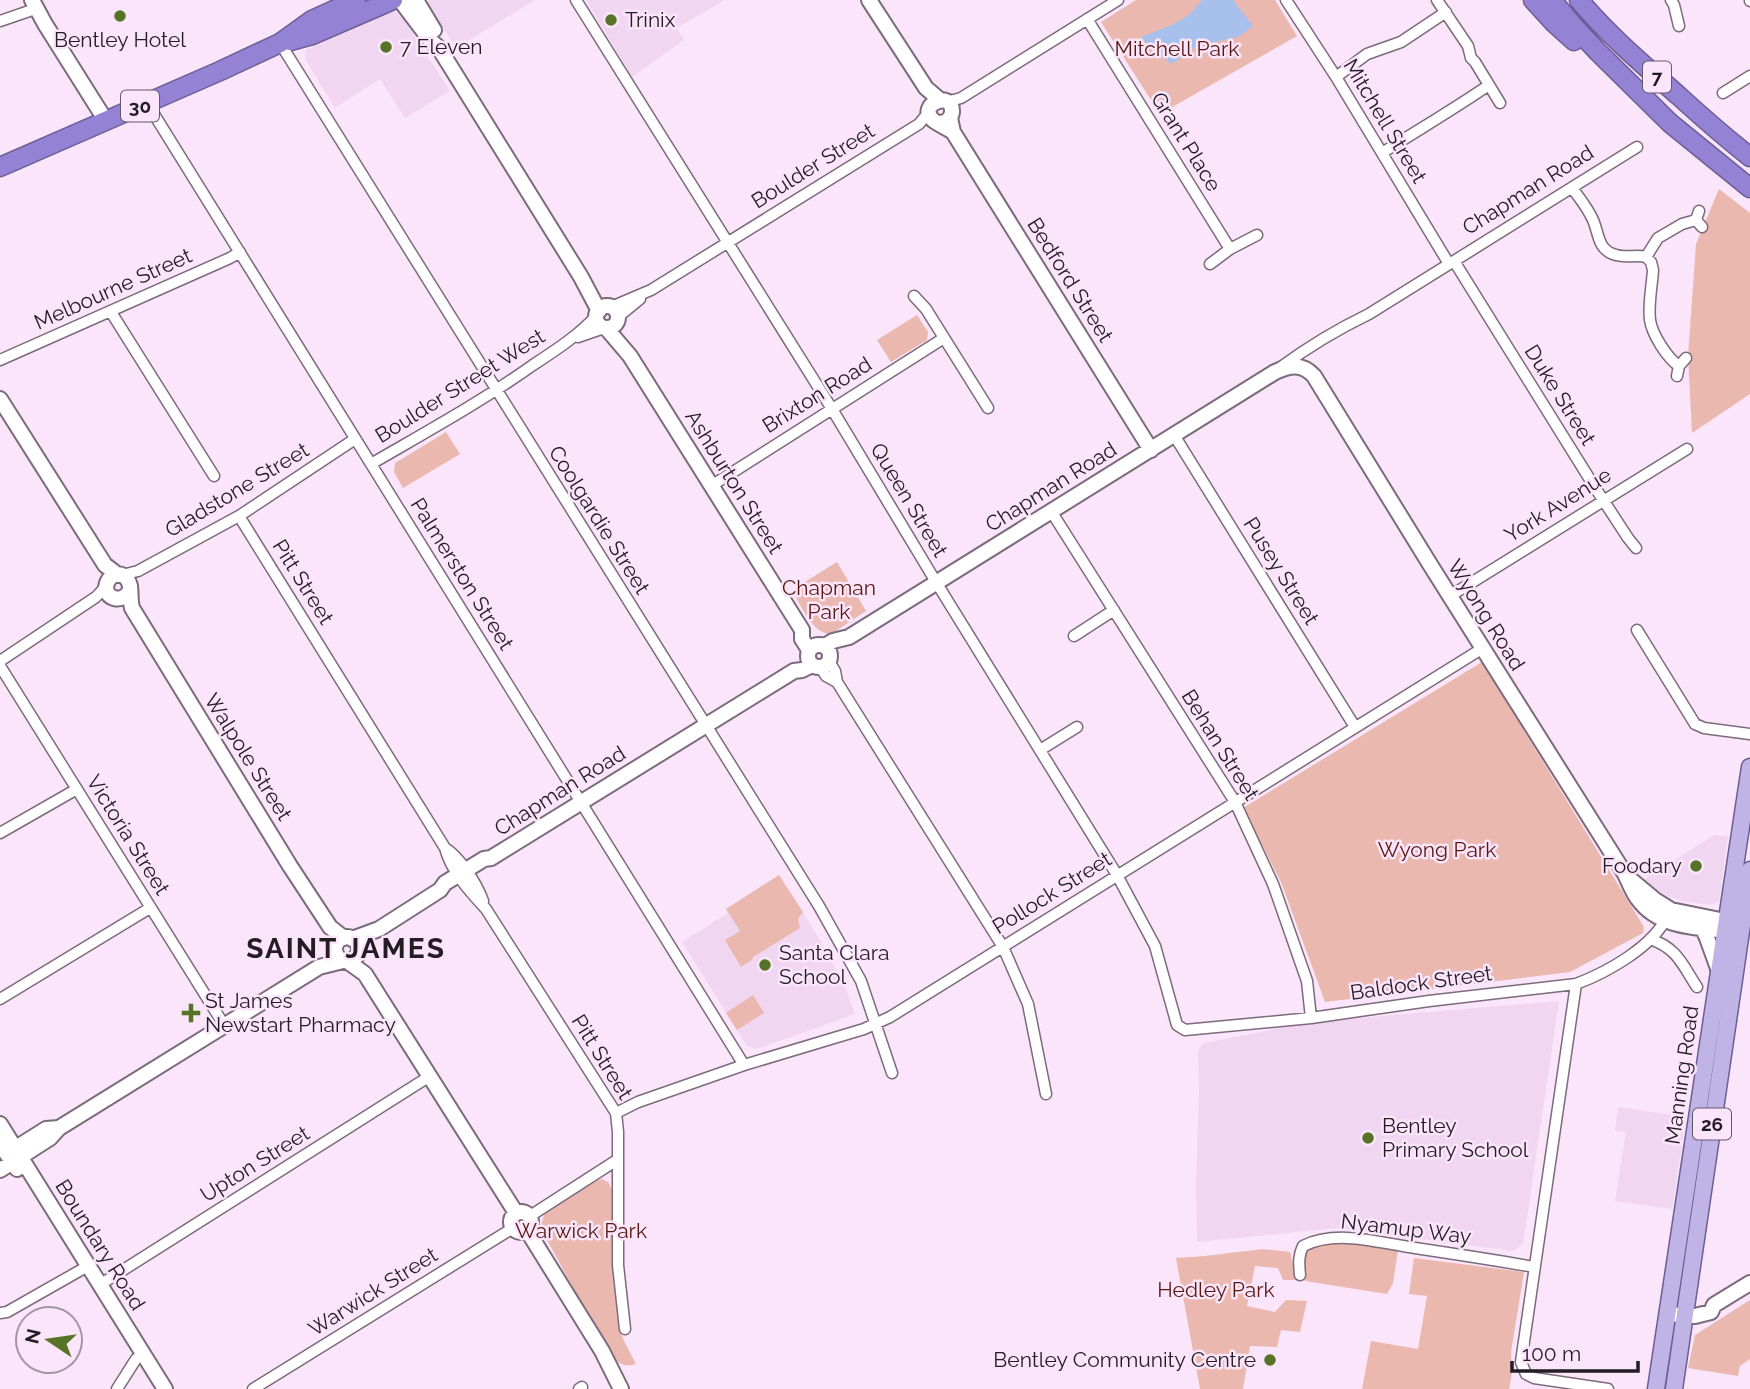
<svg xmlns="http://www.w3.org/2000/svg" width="1750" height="1389" viewBox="0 0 1750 1389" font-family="Raleway,sans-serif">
<rect width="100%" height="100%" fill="#fae5fa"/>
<path fill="#f1d6f1" d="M429,0H535L456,48L428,4Z
M586,0H725L677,28L684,40L632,77Z
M389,12H395L403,19L450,91L405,118L380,79L335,108L305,59L306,50Z
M1714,835L1728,836L1719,902L1708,905L1684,901L1668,896L1643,880Z
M779,875L820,940L846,989L855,1014L757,1049L747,1046L682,942L728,913L726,909Z
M1559,1001L1523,1244L1513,1251L1337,1228L1197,1242L1196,1185L1199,1092L1198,1050L1204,1043L1311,1022Z
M1618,1107L1686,1117L1672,1209L1615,1201L1626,1132L1615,1130Z"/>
<path fill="#eab8af" d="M1136,0H1275L1297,36L1160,114L1101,22Z
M1719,189L1750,213V394L1692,433L1688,356L1696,244Z
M917,315L928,332L927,340L891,362L877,340Z
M446,432L460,454L403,488L394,472L395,463Z
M837,562L866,611L831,634C812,634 801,605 792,590Z
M1482,662L1644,927L1643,933L1570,972L1325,1002L1281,882L1243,808Z
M779,875L803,912L798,919L800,928L753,957V959L741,967L725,940L740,931L726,909Z
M753,995L764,1013L737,1030L726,1013Z
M602,1179L608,1182L612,1190L618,1325L624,1341L636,1364C620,1369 613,1359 605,1347L545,1236L541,1226L545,1211L595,1181Z
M1347,1243L1398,1250L1393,1283L1387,1294L1305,1281L1303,1257L1306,1249L1322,1245Z
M1263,1249L1290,1252L1297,1280H1283L1278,1268L1255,1266L1247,1306L1275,1312L1286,1300L1307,1301L1300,1332L1281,1330L1277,1347L1250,1346L1243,1389H1200L1176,1258L1205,1256Z
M1414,1258L1524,1272L1511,1352L1512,1373L1509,1389H1362L1371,1341L1418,1349L1427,1296L1409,1294Z
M1750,1300V1359L1740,1366L1738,1376L1688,1368L1695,1335Z"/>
<path fill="#a8c1ec" d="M1202,0H1233L1253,26L1238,37L1216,42L1198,45L1172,64L1153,50L1141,37L1172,25L1189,15Z"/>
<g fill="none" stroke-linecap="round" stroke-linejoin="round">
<g stroke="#7c6a7d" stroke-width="13">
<path id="street" d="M576,0L832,409L936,582L1117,875L1155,946L1177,1025L1185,1030L1311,1018L1429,1001L1576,984C1608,972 1652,947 1667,917
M1286,0L1336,77L1449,264
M1437,0L1468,46L1471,58L1475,62L1500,103
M1671,0L1674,5L1679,26
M1750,0V1
M1087,19L1230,249
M0,21L38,8
M280,43L819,906L861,981L892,1073
M1336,77L1367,54L1401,42L1446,12
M1723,93L1750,76
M946,102L961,98L1118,0
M147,103L744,1065
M1382,153C1418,130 1454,109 1489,85
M1572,188C1579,197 1586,206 1591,216C1599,229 1596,248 1613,254C1625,259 1635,254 1646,257
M1699,211L1696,220L1702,227
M1646,257L1651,262L1653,270C1652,286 1648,304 1650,320C1652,334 1667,358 1679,366
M1646,257L1658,238L1682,224L1696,220
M1454,261L1594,486L1628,538L1636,548
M1210,264L1230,249L1257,235
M914,296L926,309L988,408
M611,307L651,290L919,124L929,112
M111,312L214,476
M618,317L640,299
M578,337L604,328
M0,360L230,258L240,252
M1281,367C1308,347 1338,329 1369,314L1637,147
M1677,376L1679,366L1686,358
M1174,435L1355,727
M371,464C426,432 481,402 533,365C556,350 579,335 597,315
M711,486L944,338
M1051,511L1235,802L1273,884L1307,981L1311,1018
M239,516L445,848C451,871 470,892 486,909L616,1113L618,1132V1265L625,1329
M122,575L138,571L239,516L355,439
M1450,596L1687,449
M1637,630L1695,724L1704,728L1750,734
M1074,636L1114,610
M0,661L96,597L106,586
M829,661L835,671L837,682L1003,947L1028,1004L1046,1094
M0,666L224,1025
M820,667L826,676L837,682
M1040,750L1077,727
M0,833L77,789
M445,848C460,857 477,884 483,901
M1650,939C1677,948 1682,964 1697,987
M1576,984L1521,1362L1526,1374L1534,1378L1608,1389
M0,999L150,908
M616,1113L638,1102L744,1065L864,1029L890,1017L1483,648
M530,1216L617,1160
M1300,1275C1299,1264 1298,1256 1303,1246C1337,1229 1380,1243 1415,1248C1455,1254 1495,1260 1534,1267
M101,1284L430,1076
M0,1313L7,1312L88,1266
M117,1389L136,1359L142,1354
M253,1389L513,1228
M579,1389L582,1387"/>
</g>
<g stroke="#7c6a7d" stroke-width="18">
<path id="secondary" d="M32,0L45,24L106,121
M400,0L431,41L439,48L581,277L599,311
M416,0L434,30
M869,0L926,88L940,100
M950,118L953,132L1151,450
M941,123C947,122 951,119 952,112C953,89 916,105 933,120C938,124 947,128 953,132
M596 317a11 11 0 1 1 22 0a11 11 0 1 1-22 0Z
M607,329L630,356L802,630V639L809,650
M0,399L105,565L118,575
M129,592C125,597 121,600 114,598C98,593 109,568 124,576C127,578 129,582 130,586C131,593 130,600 132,608L290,866L330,927L344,938
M808 656a11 11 0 1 1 22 0a11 11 0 1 1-22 0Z
M825,646L833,641L849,637L1275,372C1290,365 1302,363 1314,376L1431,566L1625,874C1629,882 1632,891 1638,899C1660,930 1702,927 1735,932
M1631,880L1655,900L1671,910L1735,923
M1703,929L1707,938L1719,971
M335 949a12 12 0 1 1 24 0a12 12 0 1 1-24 0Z
M352,939L379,929L440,890L445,883L484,859L491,858L794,671L802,670L812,665
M347,961L365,974L516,1213
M0,1124L165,1389
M0,1144L17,1169
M8,1153L46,1129L59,1128
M0,1170L50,1138L59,1128L319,967L343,961
M511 1222a10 10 0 1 1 20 0a10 10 0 1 1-20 0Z
M527,1230L602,1351L621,1389
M1667,1314L1695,1316L1711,1312L1714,1305L1750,1283"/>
</g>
<g stroke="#6c5e96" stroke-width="19">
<path id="primary" d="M1656,1389L1750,767
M1674,1389L1750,870"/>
</g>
<g stroke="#6c5e96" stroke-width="21">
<path id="highway" d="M1533,0L1554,23L1574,41
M1552,0L1572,24L1598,52L1670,123L1750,188
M1579,0C1609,36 1645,66 1680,97C1703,118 1726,138 1750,157
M290,41L312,35L393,0
M0,167L220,71L280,43L312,20L356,0"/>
</g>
<use href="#street" stroke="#fff" stroke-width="10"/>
<use href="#secondary" stroke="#fff" stroke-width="14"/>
<use href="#primary" stroke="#bfb4e5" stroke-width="16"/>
<use href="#highway" stroke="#9482d4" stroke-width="18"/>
</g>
<g fill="#567328" stroke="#fae5fa" stroke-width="2.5">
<circle cx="120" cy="16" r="7"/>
<circle cx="611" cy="20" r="7"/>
<circle cx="386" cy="47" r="7"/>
<circle cx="1696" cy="866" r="7"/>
<circle cx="765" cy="965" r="7"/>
<path d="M187.5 1002.5h7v7h7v7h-7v7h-7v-7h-7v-7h7z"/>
<circle cx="1368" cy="1138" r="7"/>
<circle cx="1270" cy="1360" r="7"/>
</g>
<g text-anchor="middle" stroke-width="5" stroke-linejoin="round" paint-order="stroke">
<g fill="#fae5fa" stroke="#645864" stroke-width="2">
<rect x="1643" y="61.5" width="28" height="31" rx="5"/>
<rect x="121" y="90.5" width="38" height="31" rx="5"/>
<rect x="1693" y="1108.5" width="38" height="31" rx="5"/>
</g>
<g font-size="19" font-weight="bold" fill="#231c23">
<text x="1657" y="84">7</text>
<text x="140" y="113">30</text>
<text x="1712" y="1131">26</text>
</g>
<g font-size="21" fill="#231c23" stroke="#fae5fa" text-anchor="start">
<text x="625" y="27">Trinix</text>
<text x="120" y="47" text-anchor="middle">Bentley Hotel</text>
<text x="400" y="54">7 Eleven</text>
<text x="1682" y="873" text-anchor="end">Foodary</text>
<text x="779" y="960">Santa Clara<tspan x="779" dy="24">School</tspan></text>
<text x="205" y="1008">St James<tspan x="205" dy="24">Newstart Pharmacy</tspan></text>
<text x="1382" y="1133">Bentley<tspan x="1382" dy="24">Primary School</tspan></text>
<text x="1256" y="1367" text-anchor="end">Bentley Community Centre</text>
</g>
<g font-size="21" fill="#591911" stroke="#fae5fa">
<text x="1177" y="56">Mitchell Park</text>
<text x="829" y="595">Chapman<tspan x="829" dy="24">Park</tspan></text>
<text x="1437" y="857">Wyong Park</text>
<text x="581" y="1238">Warwick Park</text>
<text x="1216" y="1297">Hedley Park</text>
</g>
<g font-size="21" fill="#231c23" stroke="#fae5fa">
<text transform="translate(1385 121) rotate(59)" y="7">Mitchell Street</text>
<text transform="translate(1186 142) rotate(58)" y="7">Grant Place</text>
<text transform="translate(813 166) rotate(-32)" y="7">Boulder Street</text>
<text transform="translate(1528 190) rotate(-32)" y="7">Chapman Road</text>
<text transform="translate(1070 280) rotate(58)" y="7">Bedford Street</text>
<text transform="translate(113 289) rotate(-24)" y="7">Melbourne Street</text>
<text transform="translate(460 386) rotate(-32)" y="7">Boulder Street West</text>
<text transform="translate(817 395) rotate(-32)" y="7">Brixton Road</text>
<text transform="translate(1560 395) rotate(58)" y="7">Duke Street</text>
<text transform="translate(734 482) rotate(58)" y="7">Ashburton Street</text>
<text transform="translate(1051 487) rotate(-32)" y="7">Chapman Road</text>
<text transform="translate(237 490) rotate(-31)" y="7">Gladstone Street</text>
<text transform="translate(909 500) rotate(59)" y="7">Queen Street</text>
<text transform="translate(1558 505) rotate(-32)" y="7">York Avenue</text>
<text transform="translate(599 520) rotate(58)" y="7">Coolgardie Street</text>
<text transform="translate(1281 571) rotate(58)" y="7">Pusey Street</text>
<text transform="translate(462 574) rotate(58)" y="7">Palmerston Street</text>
<text transform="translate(303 582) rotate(58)" y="7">Pitt Street</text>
<text transform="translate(1486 615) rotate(58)" y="7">Wyong Road</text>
<text transform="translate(1220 745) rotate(58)" y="7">Behan Street</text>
<text transform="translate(248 757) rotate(58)" y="7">Walpole Street</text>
<text transform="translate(560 791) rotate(-32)" y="7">Chapman Road</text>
<text transform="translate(128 835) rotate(58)" y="7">Victoria Street</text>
<text transform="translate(1052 893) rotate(-32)" y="7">Pollock Street</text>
<text transform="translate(1421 983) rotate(-8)" y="7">Baldock Street</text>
<text transform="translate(602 1057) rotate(58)" y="7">Pitt Street</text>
<text transform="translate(1682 1075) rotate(-82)" y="7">Manning Road</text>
<text transform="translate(255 1164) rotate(-32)" y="7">Upton Street</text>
<text transform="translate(1406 1229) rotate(7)" y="7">Nyamup Way</text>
<text transform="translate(100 1245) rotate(58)" y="7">Boundary Road</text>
<text transform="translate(373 1292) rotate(-32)" y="7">Warwick Street</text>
</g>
<g font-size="28" font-weight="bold" letter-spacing="2" fill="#231c23" stroke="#fae5fa">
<text x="346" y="958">SAINT JAMES</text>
</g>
</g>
<g transform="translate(49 1340) rotate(283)"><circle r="33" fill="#fae5fa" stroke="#a495a4" stroke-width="2"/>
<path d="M0-5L12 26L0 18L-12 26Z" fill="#567328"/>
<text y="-10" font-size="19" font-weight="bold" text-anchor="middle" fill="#231c23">N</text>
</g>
<path d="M1512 1361v10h126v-10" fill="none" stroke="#231c23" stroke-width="3.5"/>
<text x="1522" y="1361" font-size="21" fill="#231c23" stroke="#fae5fa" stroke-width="5" paint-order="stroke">100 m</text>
</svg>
